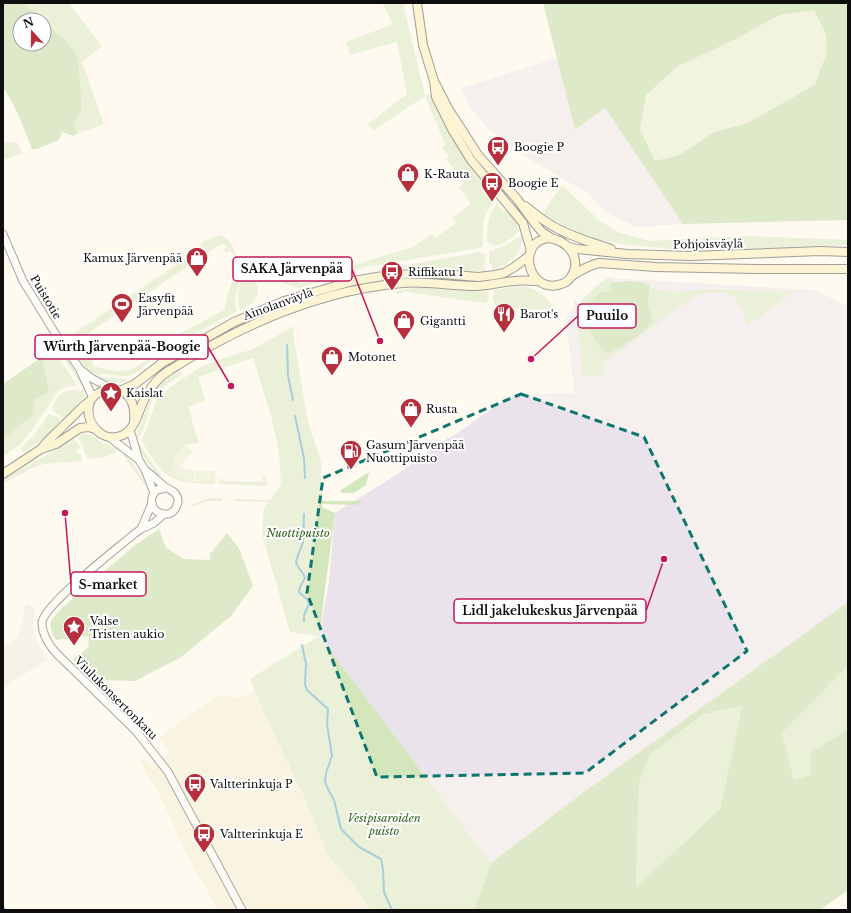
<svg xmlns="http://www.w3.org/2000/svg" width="851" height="913" viewBox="0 0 851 913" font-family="'Libre Baskerville',serif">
<rect width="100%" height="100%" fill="#fefaf0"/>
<path fill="#eae3ec" d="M557,58L575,130L605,108L683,224L637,227L605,212L589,194L531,160L490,130L470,108L462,88Z
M607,278L815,290L848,306V602L577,797L491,863L319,636L329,581L335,513L393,477L448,438L453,436L511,395L574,393L566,316Z"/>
<path fill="#f3eed1" d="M256,690L264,713L302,792L328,855L359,892L370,910H218L186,853L161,798L138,757L151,764L170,752L159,737L218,696L229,695L234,697L241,698Z"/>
<path fill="#d4e6bb" d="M22,3H69L102,46L82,62L104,124L77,134L74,125L82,109L67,41L44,22V20H42Z
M382,3H403L425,96L431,94L439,114L463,157L492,196L491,197L494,201L486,213L483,223V246L480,248L364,267L350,273L299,288L285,284L266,258L268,255L270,258L273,257L288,279H293L300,284L367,261L413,247L432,234L435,238L456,223L453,218L471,204L459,187L464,183L446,159L449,157L442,147L445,144L425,96L373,131L368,124L407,94L397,42L350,55L346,42L393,24Z
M3,142L18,143L21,151V154L3,160Z
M562,185L600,221L618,232L649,241L747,236L848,240V245L691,251L628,245L589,238L544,214L545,210Z
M497,204L503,212L506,210L514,219L520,230C513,237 496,253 487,241C487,228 488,213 497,204Z
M219,235C227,236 235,248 236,256H234L230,251L226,253L224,250L227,247L223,243L81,338L85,344L75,351L71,350L67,344L68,339L70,336L197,251L202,242Z
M522,235C524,253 508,267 492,269V264H489V253L490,251L506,245Z
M479,252L484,254L486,265H483L486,271C457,273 427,267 398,269L397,267Z
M240,264L242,266L235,299L236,312C209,325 182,341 156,357C148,362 142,369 134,374C121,380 107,370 95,376L85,368L79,361V359L87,353L93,363L92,365C104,370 117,372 130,370L182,340L179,334L226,309L225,306L233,277Z
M246,266H248C253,269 253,274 255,280C262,297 256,303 240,310C235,298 240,278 246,266Z
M613,277L610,290L598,293L588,303V319L608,354C622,346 644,334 653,321L648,303L650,289L680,292L702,289L792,292L793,293L748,325L743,317L746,314L733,295L729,297V293L703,292L702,297L698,294L602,364L605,368L603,370L606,374L603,375L583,376L582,381L580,344L574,303L575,301L580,305L581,300C592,292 599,280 613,277Z
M517,286C532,286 546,294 553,307C544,313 505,309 495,304L492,296L495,295L494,290Z
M424,287L477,291L488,290L489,297L487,302L484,303L406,292L396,294L395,291L412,288Z
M294,326L293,334L308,422L321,462L322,501H362L357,505L322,504V507L335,513L319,636L491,863L474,910H370L359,892L328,855L302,792L264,713L250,679L319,636L290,632L262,534L264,508L268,502L235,501L234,499L270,500L281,484L279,452L271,415L253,358L198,377L205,400L188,407L199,443L186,444L173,459L181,467L176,466L173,476L193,482L215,481V484C169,483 165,479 141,440L147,429L156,400L170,387L201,367L218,360L253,349Z
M52,347L77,386H68L59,390L30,433L19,445L3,457V439L32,416L35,400L49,392L40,355Z
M61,349L83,384L81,385L59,350Z
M179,371L182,375C172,381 161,387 155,396C146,409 148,429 136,440V436C149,407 148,388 179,371Z
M100,377L127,379L128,381C117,385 108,383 98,378Z
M85,388L84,396L65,420L60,415L53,411C52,407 53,405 55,402C67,383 70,395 85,388Z
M49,414L58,418L62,423L47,436L24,453L21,448L35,434Z
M82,434C92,433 95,439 103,443C109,445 115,447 121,450L105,457L88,459C83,453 83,444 78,437Z
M74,439L80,447V448L77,449V452L82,456L81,461L44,464L32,468L3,484V479L56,450Z
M140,444L152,463L161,475L159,476L150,466L137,445Z
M125,454L134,465L146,484L144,485L142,482L123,455Z
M369,472L366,485L354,493H341V490Z
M263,476L266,477L267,486L219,484L220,479H223V481L263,482Z
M208,498H222V501H208L191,507V505Z
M848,666V729L810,753L811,774L794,780L782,733Z
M742,706L720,809L636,887L639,783L650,755L705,714Z"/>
<path fill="#b9d69c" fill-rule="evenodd" d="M3,3H22L42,20H20V44H44V22L67,41L78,58L82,109L74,125L77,134L73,136L62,132L59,140L37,149H32C28,137 11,95 3,88Z
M543,3H848V220L683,224L605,108L575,130Z
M627,281L641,282L650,285L648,303L653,321C644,334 622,346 608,354C590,340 587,325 588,303L598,293L610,290L611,283Z
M42,357L49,392L35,400L32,416L3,439V384Z
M159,529L166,548L184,559L210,560V554L227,533L239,548L253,586L231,616L180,658L135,681L93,680L73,659L88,648L89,636L56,640L52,633L50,624L52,619L62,608L135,545Z
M848,602V666L782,733L794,780L811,774L810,753L848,729V890L820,910H474L491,863L577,797ZM742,706L720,809L636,887L639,783L650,755L704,714Z"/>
<path fill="#e4eecd" d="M814,10L826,35L827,52L815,85L745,124L714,132L680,155L655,161L640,129L646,95L678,66L736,39L779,15Z
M186,445L193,452L180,466L173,459Z
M176,466L196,472L193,482L173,476Z
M196,471H216L215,481L196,482Z"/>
<path fill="#eee9df" d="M29,604L35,611L33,627L37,642L48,659L3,688V648L17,639L25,615L24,607Z"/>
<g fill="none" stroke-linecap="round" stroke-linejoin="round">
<path stroke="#4397c4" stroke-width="2" d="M287,345L288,376L293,400
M295,416L304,458L305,478
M304,621V615L309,604L308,600L299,592L300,587L305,578C303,571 297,568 296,561L303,542L304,514
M302,645L306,664L305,684L307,690L328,709L327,724L332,756L326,773L325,782L328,789L334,800L341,829L359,847L381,859L383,869L384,892L392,910
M3,906L5,910"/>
<g stroke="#414141" stroke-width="9">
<path id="tertiary" d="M3,234L23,281L55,333L79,368L93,398
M80,369L91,378L112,389
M130,430L139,460L145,470L154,493
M109,437L139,460
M145,470C152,475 158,481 164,486C168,489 172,490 175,493C178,497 179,501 177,505C170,526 139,507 157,490L166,488
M164,514L154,523L141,529L134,534C117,549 43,605 42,623C42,635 49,645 56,653L136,731L168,772L242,910
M141,529L152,503"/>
</g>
<g stroke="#303030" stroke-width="10">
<path id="secondary" d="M417,3L423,45L434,81L436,97L453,131L471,160L523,223L531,251
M435,83L449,110L478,155L517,199L536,225L542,232L553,239
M525,206C534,213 543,221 553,226C571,237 591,242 611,249
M548,238C568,240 583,259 571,277C568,282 563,284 558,285C527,292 517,242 548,238Z
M569,247L577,249L627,254L691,256L820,251L848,252
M572,276C581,270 589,265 599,263L656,267L756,269H848
M118,390H122L135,384L162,363L234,322L284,301L353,281L383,276L430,273L478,277L495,275L504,273L513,268L529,256
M134,422C135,412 134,401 126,394C115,385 92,390 89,405C85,425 104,444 123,435C135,429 138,413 143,402C149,389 158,377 170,370C239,326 320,290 403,283C427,281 451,286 475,286C488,286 501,282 514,281C522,280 530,281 538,281
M41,449C49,438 56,434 65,424C74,416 81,407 91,400
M3,474L41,449L56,444L80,428L89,427L95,429"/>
</g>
<use href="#tertiary" stroke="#fff" stroke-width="7"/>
<use href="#secondary" stroke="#faeeaf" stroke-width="8"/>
</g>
<path d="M0 0H851V913H0ZM521,394L644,437L747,651L585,773L377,777L307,593L323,478Z" fill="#fefaf0" fill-opacity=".55" fill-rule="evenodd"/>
<path fill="none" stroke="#0f766e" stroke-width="3" stroke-dasharray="8 5" stroke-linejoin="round" d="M521,394L644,437L747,651L585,773L377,777L307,593L323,478Z"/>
<defs>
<g id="bus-pin" transform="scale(1.15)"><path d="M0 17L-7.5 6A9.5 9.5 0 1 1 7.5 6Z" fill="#b52f3c" stroke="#fff"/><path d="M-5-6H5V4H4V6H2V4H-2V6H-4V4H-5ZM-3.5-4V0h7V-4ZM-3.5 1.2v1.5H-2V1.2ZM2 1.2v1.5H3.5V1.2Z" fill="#fff"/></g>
<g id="shop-pin" transform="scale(1.15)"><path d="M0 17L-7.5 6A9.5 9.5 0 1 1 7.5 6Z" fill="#b52f3c" stroke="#fff"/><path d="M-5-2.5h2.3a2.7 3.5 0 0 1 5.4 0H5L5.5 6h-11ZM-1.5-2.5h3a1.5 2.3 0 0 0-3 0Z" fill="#fff"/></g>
<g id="stadium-pin" transform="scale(1.15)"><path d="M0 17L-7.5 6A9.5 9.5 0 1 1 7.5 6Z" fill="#b52f3c" stroke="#fff"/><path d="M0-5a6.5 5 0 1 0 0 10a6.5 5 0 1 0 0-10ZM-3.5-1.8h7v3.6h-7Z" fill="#fff"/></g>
<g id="restaurant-pin" transform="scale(1.15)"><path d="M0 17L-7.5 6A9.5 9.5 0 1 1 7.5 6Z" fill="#b52f3c" stroke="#fff"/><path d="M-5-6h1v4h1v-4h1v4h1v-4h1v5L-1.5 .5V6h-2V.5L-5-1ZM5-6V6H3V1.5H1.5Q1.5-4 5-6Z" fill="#fff"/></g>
<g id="sight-pin" transform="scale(1.15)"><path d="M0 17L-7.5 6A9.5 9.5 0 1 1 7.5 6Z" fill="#b52f3c" stroke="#fff"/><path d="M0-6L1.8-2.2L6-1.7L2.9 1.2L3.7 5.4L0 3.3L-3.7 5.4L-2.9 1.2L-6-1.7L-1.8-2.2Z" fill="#fff"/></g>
<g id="fuel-pin" transform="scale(1.15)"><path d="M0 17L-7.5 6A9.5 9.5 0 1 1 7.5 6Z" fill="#b52f3c" stroke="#fff"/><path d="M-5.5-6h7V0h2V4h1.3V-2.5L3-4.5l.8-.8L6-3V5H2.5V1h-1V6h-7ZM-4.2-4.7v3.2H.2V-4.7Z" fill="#fff"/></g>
</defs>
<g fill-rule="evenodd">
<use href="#bus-pin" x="498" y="147"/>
<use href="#shop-pin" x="408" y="174"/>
<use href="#bus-pin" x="492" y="183"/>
<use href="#shop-pin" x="197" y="258"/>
<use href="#bus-pin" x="392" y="272"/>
<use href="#stadium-pin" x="122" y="304"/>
<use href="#restaurant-pin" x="504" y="314"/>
<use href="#shop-pin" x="404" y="321"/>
<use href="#shop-pin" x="332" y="357"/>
<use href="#sight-pin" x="111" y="393"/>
<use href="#shop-pin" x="411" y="409"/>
<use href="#fuel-pin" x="351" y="451"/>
<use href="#sight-pin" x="74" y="627"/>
<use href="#bus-pin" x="195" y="784"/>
<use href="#bus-pin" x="204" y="834"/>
</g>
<g text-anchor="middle" stroke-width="4" stroke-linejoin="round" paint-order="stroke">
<g font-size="11" fill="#0e0e0e" stroke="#fff" text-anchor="start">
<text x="514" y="151">Boogie P</text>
<text x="424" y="178">K-Rauta</text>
<text x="508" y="187">Boogie E</text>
<text x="182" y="262" text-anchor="end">Kamux Järvenpää</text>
<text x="408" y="276">Riffikatu I</text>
<text x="138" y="302">Easyfit<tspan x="138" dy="13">Järvenpää</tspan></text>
<text x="520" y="318">Barot's</text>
<text x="420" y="325">Gigantti</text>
<text x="348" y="361">Motonet</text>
<text x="126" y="397">Kaislat</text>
<text x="426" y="413">Rusta</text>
<text x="366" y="449">Gasum Järvenpää<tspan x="366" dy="13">Nuottipuisto</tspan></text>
<text x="90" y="625">Valse<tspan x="90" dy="13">Tristen aukio</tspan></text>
<text x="210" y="788">Valtterinkuja P</text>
<text x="220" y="838">Valtterinkuja E</text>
</g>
<g font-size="11" fill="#0e0e0e" stroke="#fff">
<text transform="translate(708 244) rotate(-1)" y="4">Pohjoisväylä</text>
<text transform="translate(46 297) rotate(59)" y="4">Puistotie</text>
<text transform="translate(278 304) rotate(-20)" y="4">Ainolanväylä</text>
<text transform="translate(116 698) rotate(45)" y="4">Viulukonsertonkatu</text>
</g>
<g font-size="11" font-style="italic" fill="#326222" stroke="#fff">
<text x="298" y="537">Nuottipuisto</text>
<text x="384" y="822">Vesipisaroiden<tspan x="384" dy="13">puisto</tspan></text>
</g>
</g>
<path fill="none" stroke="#c2185b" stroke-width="1.5" d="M380 341L352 269M531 359L578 316M231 386L208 347M65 513L71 584M664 559L646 611"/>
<g fill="#c2185b" stroke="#fff" stroke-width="1.5">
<circle cx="380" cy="341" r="4"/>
<circle cx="531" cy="359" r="4"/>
<circle cx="231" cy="386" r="4"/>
<circle cx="65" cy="513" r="4"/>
<circle cx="664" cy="559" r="4"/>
</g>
<g fill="#fff" stroke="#c2185b" stroke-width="1.5">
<rect x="233" y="257" width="119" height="24" rx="4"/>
<rect x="578" y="304" width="58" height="24" rx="4"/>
<rect x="35" y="335" width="173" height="24" rx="4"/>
<rect x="71" y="572" width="75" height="24" rx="4"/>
<rect x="454" y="599" width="192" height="24" rx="4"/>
</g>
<g font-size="12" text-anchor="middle" font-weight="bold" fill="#0e0e0e">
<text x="292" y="273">SAKA Järvenpää</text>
<text x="607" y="320">Puuilo</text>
<text x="122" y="351">Würth Järvenpää-Boogie</text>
<text x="108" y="589">S-market</text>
<text x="550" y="615">Lidl jakelukeskus Järvenpää</text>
</g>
<rect width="851" height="913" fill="none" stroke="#0e0e0e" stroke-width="8"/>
<g transform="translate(32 32) rotate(339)"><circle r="19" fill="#ffffff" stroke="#9f9f9f"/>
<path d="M0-3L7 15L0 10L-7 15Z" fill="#b52f3c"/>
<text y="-6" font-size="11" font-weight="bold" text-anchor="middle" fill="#0e0e0e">N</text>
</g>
</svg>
